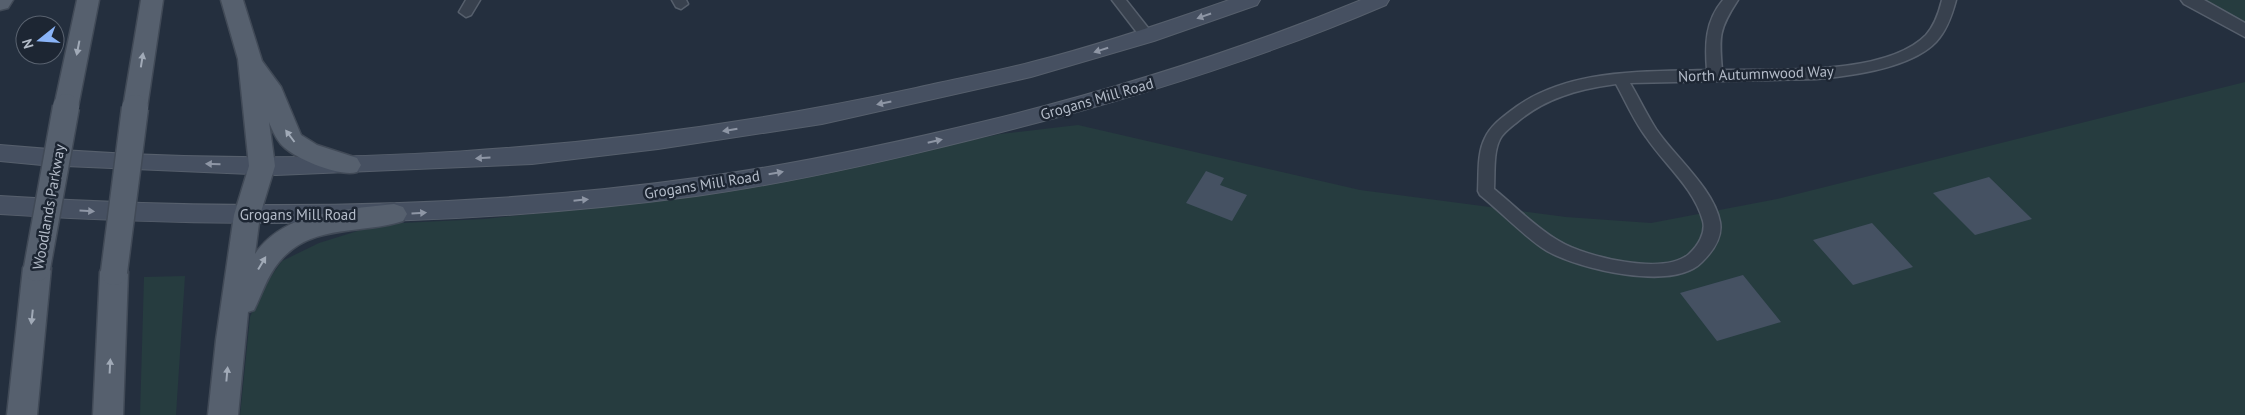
<svg xmlns="http://www.w3.org/2000/svg" width="2245" height="415" viewBox="0 0 2245 415" font-family="'PT Sans',sans-serif">
<rect width="100%" height="100%" fill="#242f3e"/>
<path fill="#263c3f" d="M2202,0H2245V24Z
M2245,82V415H240L250,317L262,289L282,261L319,243L380,224L484,219L607,206L793,180L1000,134L1078,125L1360,190L1566,217L1651,223L1777,199Z
M185,276L176,415H140L144,277Z"/>
<path fill="#455162" d="M1206,171L1224,178L1220,185L1247,195L1232,221L1186,203Z
M1989,177L2032,219L1975,235L1933,193Z
M1872,223L1913,267L1853,285L1813,240Z
M1743,275L1781,322L1717,341L1680,293Z"/>
<g fill="none" stroke-linecap="round" stroke-linejoin="round">
<g stroke="#565f6c" stroke-width="3">
<path id="minor" d="M466,0H480L471,15L466,17L459,12Z
M672,0H686L688,4L681,9L676,7Z
M1112,0H1126L1152,33L1154,36L1152,39H1142Z
M1723,0H1738C1719,29 1719,36 1722,70C1776,69 1886,76 1926,35C1935,25 1939,12 1942,0H1956C1952,15 1947,30 1936,42C1911,68 1852,76 1816,79L1630,83C1639,98 1647,115 1656,129C1675,157 1714,189 1720,222C1723,238 1712,252 1702,262C1673,292 1579,269 1547,251C1527,239 1500,211 1480,195L1478,191C1479,175 1477,153 1485,138C1490,127 1499,120 1508,113C1563,68 1641,72 1707,70C1705,45 1705,21 1723,0ZM1616,84C1626,102 1634,121 1646,137C1664,164 1694,188 1703,221C1706,233 1698,246 1689,254C1664,276 1585,257 1559,241C1536,228 1515,206 1494,189C1495,174 1493,152 1500,139C1503,133 1511,127 1516,123C1545,98 1579,89 1616,84Z"/>
</g>
<g stroke="#565f6c" stroke-width="3">
<path id="tertiary" d="M2181,0H2204L2245,23V37L2184,4Z"/>
</g>
<g stroke="#565f6c" stroke-width="2">
<path id="secondary" d="M1229,0H1260L1257,5L1154,41L1031,77L822,124L658,149L532,164L276,175L42,165L0,161V145C306,173 616,153 916,88C955,79 994,72 1032,62C1099,45 1164,23 1229,0Z
M1361,0H1389L1386,5C1253,62 1115,104 974,139C882,162 790,183 696,196C464,227 232,229 0,214V196C234,211 470,210 703,177C799,164 895,143 990,120C1116,89 1240,50 1361,0Z"/>
</g>
<g stroke="#414a57" stroke-width="3">
<path id="primary" d="M0,0H13L8,8L0,10Z
M77,0H99L78,107L75,113L66,116L57,113L54,107Z
M141,0H163L147,108L144,114L135,117L126,114L123,108Z
M221,0H243L262,61L281,87L301,135L317,145L357,158L361,165L357,172C340,177 299,160 285,148C278,143 272,130 269,122L275,166L260,215L255,254C285,210 347,210 394,204L403,207L407,214L403,221C360,235 311,223 279,262C267,276 262,294 254,310L248,312L238,415H208L216,340L234,215L249,166L238,59Z
M37,257L47,260L51,268L37,415H7L23,268L27,260Z
M114,261L124,264L128,272L123,415H93L100,272L104,264Z"/>
</g>
<use href="#minor" fill="#38414e" fill-rule="evenodd"/>
<use href="#tertiary" fill="#38414e" fill-rule="evenodd"/>
<use href="#secondary" fill="#465061" fill-rule="evenodd"/>
<use href="#primary" fill="#56606e" fill-rule="evenodd"/>
<g stroke="#414a57" stroke-width="29" stroke-linecap="butt">
<path id="primary-bridge" d="M37,268L66,107
M114,272L135,108"/>
</g>
<use href="#primary-bridge" stroke="#56606e" stroke-width="26"/>
</g>
<defs><path id="oneway-solid" d="M-6-.8H1V-3.2L6.5 0L1 3.2V.8H-6Z" transform="scale(1.25)"/></defs>
<g fill="#8e96a5">
<use href="#oneway-solid" transform="translate(1204 16) rotate(161)"/>
<use href="#oneway-solid" transform="translate(1101 50) rotate(163)"/>
<use href="#oneway-solid" transform="translate(884 103) rotate(168)"/>
<use href="#oneway-solid" transform="translate(730 130) rotate(171)"/>
<use href="#oneway-solid" transform="translate(935 141) rotate(-13)"/>
<use href="#oneway-solid" transform="translate(483 158) rotate(177)"/>
<use href="#oneway-solid" transform="translate(213 164) rotate(-178)"/>
<use href="#oneway-solid" transform="translate(776 173) rotate(-10)"/>
<use href="#oneway-solid" transform="translate(581 200) rotate(-6)"/>
<use href="#oneway-solid" transform="translate(87 211) rotate(3)"/>
<use href="#oneway-solid" transform="translate(419 213) rotate(-4)"/>
</g>
<g fill="#a1aab7">
<use href="#oneway-solid" transform="translate(78 48) rotate(101)"/>
<use href="#oneway-solid" transform="translate(142 60) rotate(-81)"/>
<use href="#oneway-solid" transform="translate(290 136) rotate(-127)"/>
<use href="#oneway-solid" transform="translate(262 263) rotate(-59)"/>
<use href="#oneway-solid" transform="translate(32 317) rotate(96)"/>
<use href="#oneway-solid" transform="translate(110 366) rotate(-87)"/>
<use href="#oneway-solid" transform="translate(227 374) rotate(-85)"/>
</g>
<g text-anchor="middle" stroke-width="5" stroke-linejoin="round" paint-order="stroke">
<g font-size="15" fill="#b4bcc9" stroke="#1d2633">
<text transform="translate(1756 74) rotate(-2)" y="5">North Autumnwood Way</text>
<text transform="translate(1097 99) rotate(-16)" y="5">Grogans Mill Road</text>
<text transform="translate(702 185) rotate(-9)" y="5">Grogans Mill Road</text>
<text transform="translate(49 207) rotate(-80)" y="5">Woodlands Parkway</text>
<text x="298" y="220">Grogans Mill Road</text>
</g>
</g>
<g transform="translate(40 40) rotate(253)"><circle r="24" fill="#1d2633" stroke="#59626f"/>
<path d="M0-4L9 19L0 12L-9 19Z" fill="#8ab4f8"/>
<text y="-8" font-size="14" font-weight="bold" text-anchor="middle" fill="#b4bcc9">N</text>
</g>
</svg>
